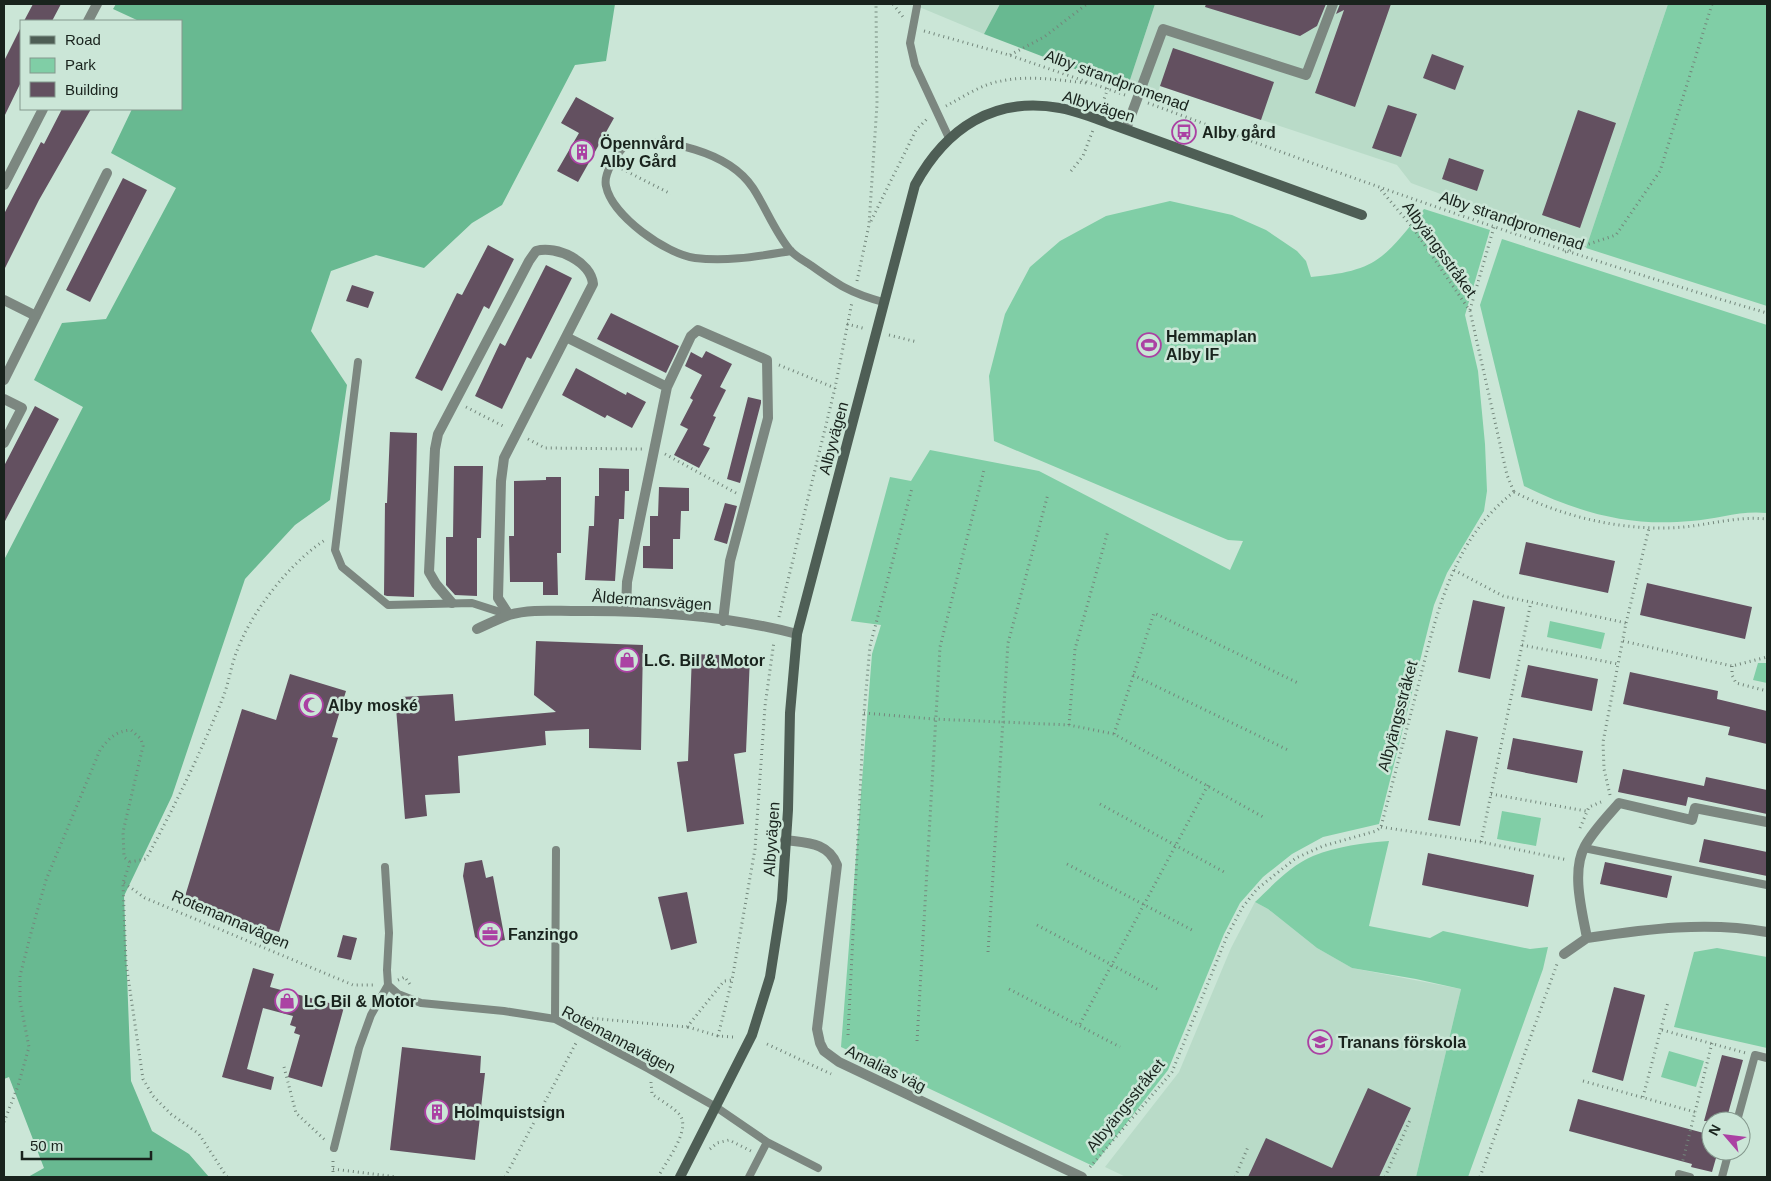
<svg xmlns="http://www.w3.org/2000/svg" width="1771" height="1181" viewBox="0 0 1771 1181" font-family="Helvetica,sans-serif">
<rect width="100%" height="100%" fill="#cbe6d7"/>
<path fill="#b9dbc8" d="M912,4H1000L984,34Z
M1155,4H1668L1586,248L1411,183L1397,165L1160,86L1156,99L1127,89Z
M1255,902L1268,909L1317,948L1352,968L1461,989L1416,1177H1126L1105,1167L1179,1072L1231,948Z"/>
<path fill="#80cea6" d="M1668,4H1767V306L1586,248Z
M1170,201L1232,215L1266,230L1297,251L1306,261L1311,277C1378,271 1384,258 1424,209L1490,230L1465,315L1478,371L1485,444L1487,491L1484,511L1447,573L1434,605L1379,824L1323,837L1292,854L1263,877L1240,903L1224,934L1168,1070L1093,1166L841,1047L872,654L881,625L851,621L890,477L911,481L930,450L1039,471L1230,570L1243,541L1228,540L994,441L989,376L1005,314L1030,267L1060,241L1106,216Z
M1502,239L1767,325V513C1741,510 1717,519 1691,521C1630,527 1579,513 1524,486L1480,305Z
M1550,621L1605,633L1601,649L1547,637Z
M1758,663H1767V683L1753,680Z
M1502,811L1541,818L1536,846L1497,839Z
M1389,841L1369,926L1430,938L1443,931L1530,949L1548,947L1543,969L1468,1177H1416L1461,989L1416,979L1352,968L1317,948L1268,909L1255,902C1272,886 1291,865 1313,856C1338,846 1363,843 1389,841Z
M1717,948L1767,957V1048L1674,1027L1694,952Z
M1669,1051L1704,1061L1696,1087L1661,1077Z"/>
<path fill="#68b991" d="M116,4H615L606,61L575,65L502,205L472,223L424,268L376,255L331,271L311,331L347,385L330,500L295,525L245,579L172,796L124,896L131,1081L152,1131L189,1154L209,1177H28L44,1168L9,1077L4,1079V560L83,407L34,380L62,323L106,319L176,188L111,153L132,109H181V21H139L113,9Z
M1000,4H1155L1127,89L984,34Z"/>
<path fill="#635060" d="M33,4H61L52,21H24Z
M1206,4H1326L1317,26L1300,36L1205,7Z
M1340,4H1391L1355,107L1315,93L1344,10L1336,14Z
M21,27V82L4,117V61Z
M1173,48L1274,82L1261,120L1160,86Z
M1432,54L1464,66L1455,90L1423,78Z
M576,97L614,118L578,182L557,171L579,133L561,123Z
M1388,105L1417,114L1401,157L1372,148Z
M62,109H91L39,200L4,270V214L41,142L44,144Z
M1578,110L1616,123L1580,228L1542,215Z
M1449,158L1484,170L1477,191L1442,179Z
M123,178L147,190L90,302L66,290Z
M488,245L514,259L489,309L484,306L442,391L415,378L457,293L462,295Z
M546,265L572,278L531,359L527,357L502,409L475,396L500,343L505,346Z
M352,285L374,292L368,308L346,301Z
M611,313L679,346L666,373L597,339Z
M706,351L732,364L720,387L726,390L713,416L716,417L703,445L710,448L699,468L674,455L688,429L680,425L693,400L690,398L702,375L685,366L691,352L702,358Z
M576,368L626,395L627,392L646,402L632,428L607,415L605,418L562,395Z
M748,397L761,400V403L740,483L727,479Z
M35,406L59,419L4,523V466Z
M390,432L417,433L414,597L387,596L384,595L385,503H387Z
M454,466H483L481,538H477V596L455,595L446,585V537H453Z
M599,468L629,469V491H625L624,519H619L615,581L585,580L589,526H594L595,496H599Z
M546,477H561V553H557L558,595H543V582H510L509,536H514V481L546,480Z
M659,487L689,488V511H681L680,539H673V569L643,568V546H650V516H658Z
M725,503L737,506L727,544L714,540Z
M1526,542L1615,561L1608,593L1519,574Z
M1647,583L1752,607L1745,639L1640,615Z
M1473,600L1505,607L1490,679L1458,672Z
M536,641L643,645L641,750L589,748V729L545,731L546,745L458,756L460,793L425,795L427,816L405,819L396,708L401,697L453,694L455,721L556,712L534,695Z
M692,654L750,656L746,752L734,754L744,824L687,832L677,762L688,761Z
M1528,665L1598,679L1592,711L1521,697Z
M1630,672L1718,691L1717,699L1767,711V744L1728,735L1730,727L1623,704Z
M290,674L346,691L332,737L338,738L279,932L183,903L242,709L276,720Z
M1446,730L1478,737L1460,826L1428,820Z
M1513,738L1583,751L1577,783L1507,769Z
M1623,769L1704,786L1706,777L1767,790V814L1688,797L1686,806L1618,792Z
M1704,839L1767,852V876L1699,862Z
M1428,853L1534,875L1528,907L1422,885Z
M482,860L486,878L493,876L505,940L484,944L475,937L463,876L465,863Z
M1605,862L1672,876L1667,898L1600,884Z
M687,892L697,943L671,950L658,897Z
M343,935L357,938L351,960L337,957Z
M253,968L274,974L270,987L344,1007L322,1087L288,1077L300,1035L294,1033L296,1027L290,1025L293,1016L263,1008L247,1069L274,1077L271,1090L222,1077Z
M1614,987L1645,995L1623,1081L1592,1072Z
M402,1047L481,1056L480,1073H485L475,1160L390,1150Z
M1722,1055L1743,1060L1726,1121H1704Z
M1368,1088L1411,1108L1379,1177H1248L1266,1138L1332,1168Z
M1578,1099L1711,1135V1151H1718L1712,1172L1691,1167L1692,1164L1569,1131Z"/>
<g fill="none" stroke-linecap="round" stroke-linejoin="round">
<path stroke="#73867b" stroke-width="3" stroke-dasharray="1 4" stroke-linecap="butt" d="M893,4L903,17
M924,31L1009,55L1125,95
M1010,55L1044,37L1087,4
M1148,103C1353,179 1557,252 1767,313
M946,106C963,97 982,84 1001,81C1029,75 1058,80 1086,83
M1101,108L1108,88
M622,169L671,194
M1071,171L1083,156L1093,130
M1381,190L1413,228L1470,311L1507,475L1514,492
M871,221L916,130L928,118
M1565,252L1616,235L1660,171L1712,4
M857,281L869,225L877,104L876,4
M1470,310L1494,227
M847,324L866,329
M889,335L917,342
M779,365L835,388
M466,407L505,427
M528,439L545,448L643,449
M665,454L736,493
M1514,492C1565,518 1627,532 1684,527C1712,524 1739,516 1767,519
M1454,570L1503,596L1626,623
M779,617L835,388L852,302
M1623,641L1732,666L1767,657
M1522,645L1618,664
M1732,666V675L1736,683L1767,691
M1133,675L1288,750
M864,713L934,719L1069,725L1114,734L1265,818
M1069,725L1075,649L1108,531
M1114,734L1154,613L1300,684
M1491,794L1586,811
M1610,795L1604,769L1603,742L1626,623L1649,528
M1100,804L1226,873
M1381,827L1481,842L1568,860
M1580,828L1589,807L1601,802
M1481,842L1531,602
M1067,864L1192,930
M124,883L145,898L353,985H376
M1037,925L1157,989
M988,952L1008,643L1048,494
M398,980L405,977L411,986
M1009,989L1120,1047
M586,1024L589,1018L687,1027L724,981L732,980
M1080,1024L1208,785
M688,1027L718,1036
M1662,1030L1746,1053
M848,1035L864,713L870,646L912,488
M733,1037L718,1036L732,980L755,849L765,706L774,641
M917,1041L940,647L984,470
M767,1044L831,1074
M284,1067L296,1113L325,1140
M1583,1081L1695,1112L1682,1164
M651,1082L652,1094C660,1100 671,1106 678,1113C694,1127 665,1163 658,1177
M1643,1097L1668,1002
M1695,1112L1712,1043
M4,1122L18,1086L29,1047L20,1001V976L31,933L46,880L100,750C109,738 116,731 131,730L141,739L143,746L123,832L124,857L130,862
M710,1149L717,1143L729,1140L751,1151
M1090,1167L1172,1072L1227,936L1242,908L1257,889L1296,858L1323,846L1376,831L1381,827C1393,781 1405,736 1417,690C1436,617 1451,540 1514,492
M333,1169L397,1177
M227,1177L199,1134L171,1114L153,1096L143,1079L126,963L123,883L130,862L146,859C174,808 200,754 222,700C228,686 230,671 235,656C249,615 288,564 325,540
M333,1177V1158
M505,1177L576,1043
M1235,1177L1248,1147
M1385,1177L1410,1120
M1480,1177L1557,964"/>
<path stroke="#7c8780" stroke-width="8" d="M917,6L910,43L915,65L949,138
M791,251C759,256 728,262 695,258C666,254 612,216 606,186C603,173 617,154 625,145C665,136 729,152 753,188C766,208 775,232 790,250C795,256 803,260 809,264C837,284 849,293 883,302
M358,362L335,550L342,567L388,605L472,603L509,615
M1584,848L1767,885
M388,985L398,994L421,1003L504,1011L555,1019L649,1069L716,1107L767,1142L818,1168
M555,1019L556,850
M1737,1121L1755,1055L1767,1058
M334,1148L359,1048L371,1015L388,985L387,970L389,933L385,867
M1679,1174L1690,1177
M749,1177L767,1142
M1722,1177L1729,1151"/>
<path stroke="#7c8780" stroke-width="10" d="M88,21L97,4
M1126,129L1163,29L1306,75L1333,4
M4,185L43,109
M4,300L36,316
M566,337L667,387
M4,380L107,173
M4,399L22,408L4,443
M452,603L436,584L429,572L435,449L438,434L529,261L536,251C557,245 591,262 593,284L504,458L501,481L498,598L509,615
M626,610L627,582L667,387L691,336L698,330L767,360L768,418L730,561L723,621
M477,629C488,624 498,619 509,615C530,609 552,611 574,611C647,610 725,615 797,634
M1767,822L1695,808L1692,820L1619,803C1607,817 1594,830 1585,846C1571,871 1582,911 1587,938C1647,929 1707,921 1767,932
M785,840C807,843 828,842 837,865L817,1029L820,1043L824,1051L839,1062L1082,1177
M1564,954L1587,938"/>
<path stroke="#4e5e55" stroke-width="10" d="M680,1177L752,1035L770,977L782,900L788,810L790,713L797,634L915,185C946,128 994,96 1060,108C1073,110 1085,115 1097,119L1362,215"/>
</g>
<defs>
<g id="bus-ring" transform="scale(1.25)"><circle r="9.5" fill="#cbe6d7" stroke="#ab41a3" stroke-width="1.5"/><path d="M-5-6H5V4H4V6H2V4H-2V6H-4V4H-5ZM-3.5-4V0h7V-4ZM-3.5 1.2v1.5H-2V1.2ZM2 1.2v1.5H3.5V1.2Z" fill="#ab41a3"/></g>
<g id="building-ring" transform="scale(1.25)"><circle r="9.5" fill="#cbe6d7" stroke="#ab41a3" stroke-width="1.5"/><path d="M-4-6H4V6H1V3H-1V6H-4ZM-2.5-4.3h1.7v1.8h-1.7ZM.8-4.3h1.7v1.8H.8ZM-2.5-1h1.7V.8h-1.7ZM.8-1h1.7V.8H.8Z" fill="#ab41a3"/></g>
<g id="stadium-ring" transform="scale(1.25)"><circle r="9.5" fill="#cbe6d7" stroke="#ab41a3" stroke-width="1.5"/><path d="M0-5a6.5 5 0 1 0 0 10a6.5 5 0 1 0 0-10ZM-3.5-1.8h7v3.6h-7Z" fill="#ab41a3"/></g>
<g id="shop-ring" transform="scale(1.25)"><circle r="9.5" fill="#cbe6d7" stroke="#ab41a3" stroke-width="1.5"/><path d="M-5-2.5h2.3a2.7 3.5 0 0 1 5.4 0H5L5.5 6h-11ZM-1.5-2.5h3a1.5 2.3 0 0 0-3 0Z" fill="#ab41a3"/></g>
<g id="mosque-ring" transform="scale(1.25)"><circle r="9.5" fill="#cbe6d7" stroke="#ab41a3" stroke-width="1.5"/><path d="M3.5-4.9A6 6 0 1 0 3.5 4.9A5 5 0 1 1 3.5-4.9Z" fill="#ab41a3"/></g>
<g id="office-ring" transform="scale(1.25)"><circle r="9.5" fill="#cbe6d7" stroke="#ab41a3" stroke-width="1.5"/><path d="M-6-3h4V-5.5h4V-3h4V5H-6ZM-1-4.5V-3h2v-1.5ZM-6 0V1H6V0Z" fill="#ab41a3"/></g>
<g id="school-ring" transform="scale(1.25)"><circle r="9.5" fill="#cbe6d7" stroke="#ab41a3" stroke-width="1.5"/><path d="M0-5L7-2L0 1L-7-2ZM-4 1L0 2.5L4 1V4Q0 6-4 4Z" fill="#ab41a3"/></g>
</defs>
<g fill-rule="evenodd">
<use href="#bus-ring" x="1184" y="132"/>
<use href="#building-ring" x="582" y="152"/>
<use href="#stadium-ring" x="1149" y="345"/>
<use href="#shop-ring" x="627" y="660"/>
<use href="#mosque-ring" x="311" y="705"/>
<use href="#office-ring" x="490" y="934"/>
<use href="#shop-ring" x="287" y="1001"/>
<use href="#school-ring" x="1320" y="1042"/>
<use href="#building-ring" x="437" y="1112"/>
</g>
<g text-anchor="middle" stroke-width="5" stroke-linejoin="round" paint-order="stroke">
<g font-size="16" fill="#19231d" stroke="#cbe6d7">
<text transform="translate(1117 80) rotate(20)" y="6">Alby strandpromenad</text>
<text transform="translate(1099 106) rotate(17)" y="6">Albyvägen</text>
<text transform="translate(1512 220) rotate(19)" y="6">Alby strandpromenad</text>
<text transform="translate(1440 249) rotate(54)" y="6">Albyängsstråket</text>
<text transform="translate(833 438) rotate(-75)" y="6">Albyvägen</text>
<text transform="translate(652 600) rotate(4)" y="6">Åldermansvägen</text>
<text transform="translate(1397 716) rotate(-75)" y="6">Albyängsstråket</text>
<text transform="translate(771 839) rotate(-86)" y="6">Albyvägen</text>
<text transform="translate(231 919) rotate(23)" y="6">Rotemannavägen</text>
<text transform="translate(619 1039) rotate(28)" y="6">Rotemannavägen</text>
<text transform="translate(886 1068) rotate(26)" y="6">Amalias väg</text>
<text transform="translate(1125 1105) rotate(-51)" y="6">Albyängsstråket</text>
</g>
<g font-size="16" font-weight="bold" fill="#19231d" stroke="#cbe6d7" text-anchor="start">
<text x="1202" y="138">Alby gård</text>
<text x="600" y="149">Öpennvård<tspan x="600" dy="18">Alby Gård</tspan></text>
<text x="1166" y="342">Hemmaplan<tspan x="1166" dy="18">Alby IF</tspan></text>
<text x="644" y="666">L.G. Bil &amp; Motor</text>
<text x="328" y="711">Alby moské</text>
<text x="508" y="940">Fanzingo</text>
<text x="304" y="1007">LG Bil &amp; Motor</text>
<text x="1338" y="1048">Tranans förskola</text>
<text x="454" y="1118">Holmquistsign</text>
</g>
</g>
<rect width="1771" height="1181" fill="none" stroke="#19231d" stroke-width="10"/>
<rect x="20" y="20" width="162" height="90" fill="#cbe6d7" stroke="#84988d"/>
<rect x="30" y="36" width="25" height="8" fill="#4e5e55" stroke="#84988d"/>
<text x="65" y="45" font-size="15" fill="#19231d">Road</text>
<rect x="30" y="58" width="25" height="15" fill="#80cea6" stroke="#84988d"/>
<text x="65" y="70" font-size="15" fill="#19231d">Park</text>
<rect x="30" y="82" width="25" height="15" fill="#635060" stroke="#84988d"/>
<text x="65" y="95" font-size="15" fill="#19231d">Building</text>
<g transform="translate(1726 1136) rotate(298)"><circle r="24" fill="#cbe6d7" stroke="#84988d"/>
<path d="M0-4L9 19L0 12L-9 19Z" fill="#ab41a3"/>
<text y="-8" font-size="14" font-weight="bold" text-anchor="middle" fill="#19231d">N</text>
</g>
<path d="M22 1151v8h129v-8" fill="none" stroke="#19231d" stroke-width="2.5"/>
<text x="30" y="1151" font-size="15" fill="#19231d" stroke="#cbe6d7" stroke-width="4" paint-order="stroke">50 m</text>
</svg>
